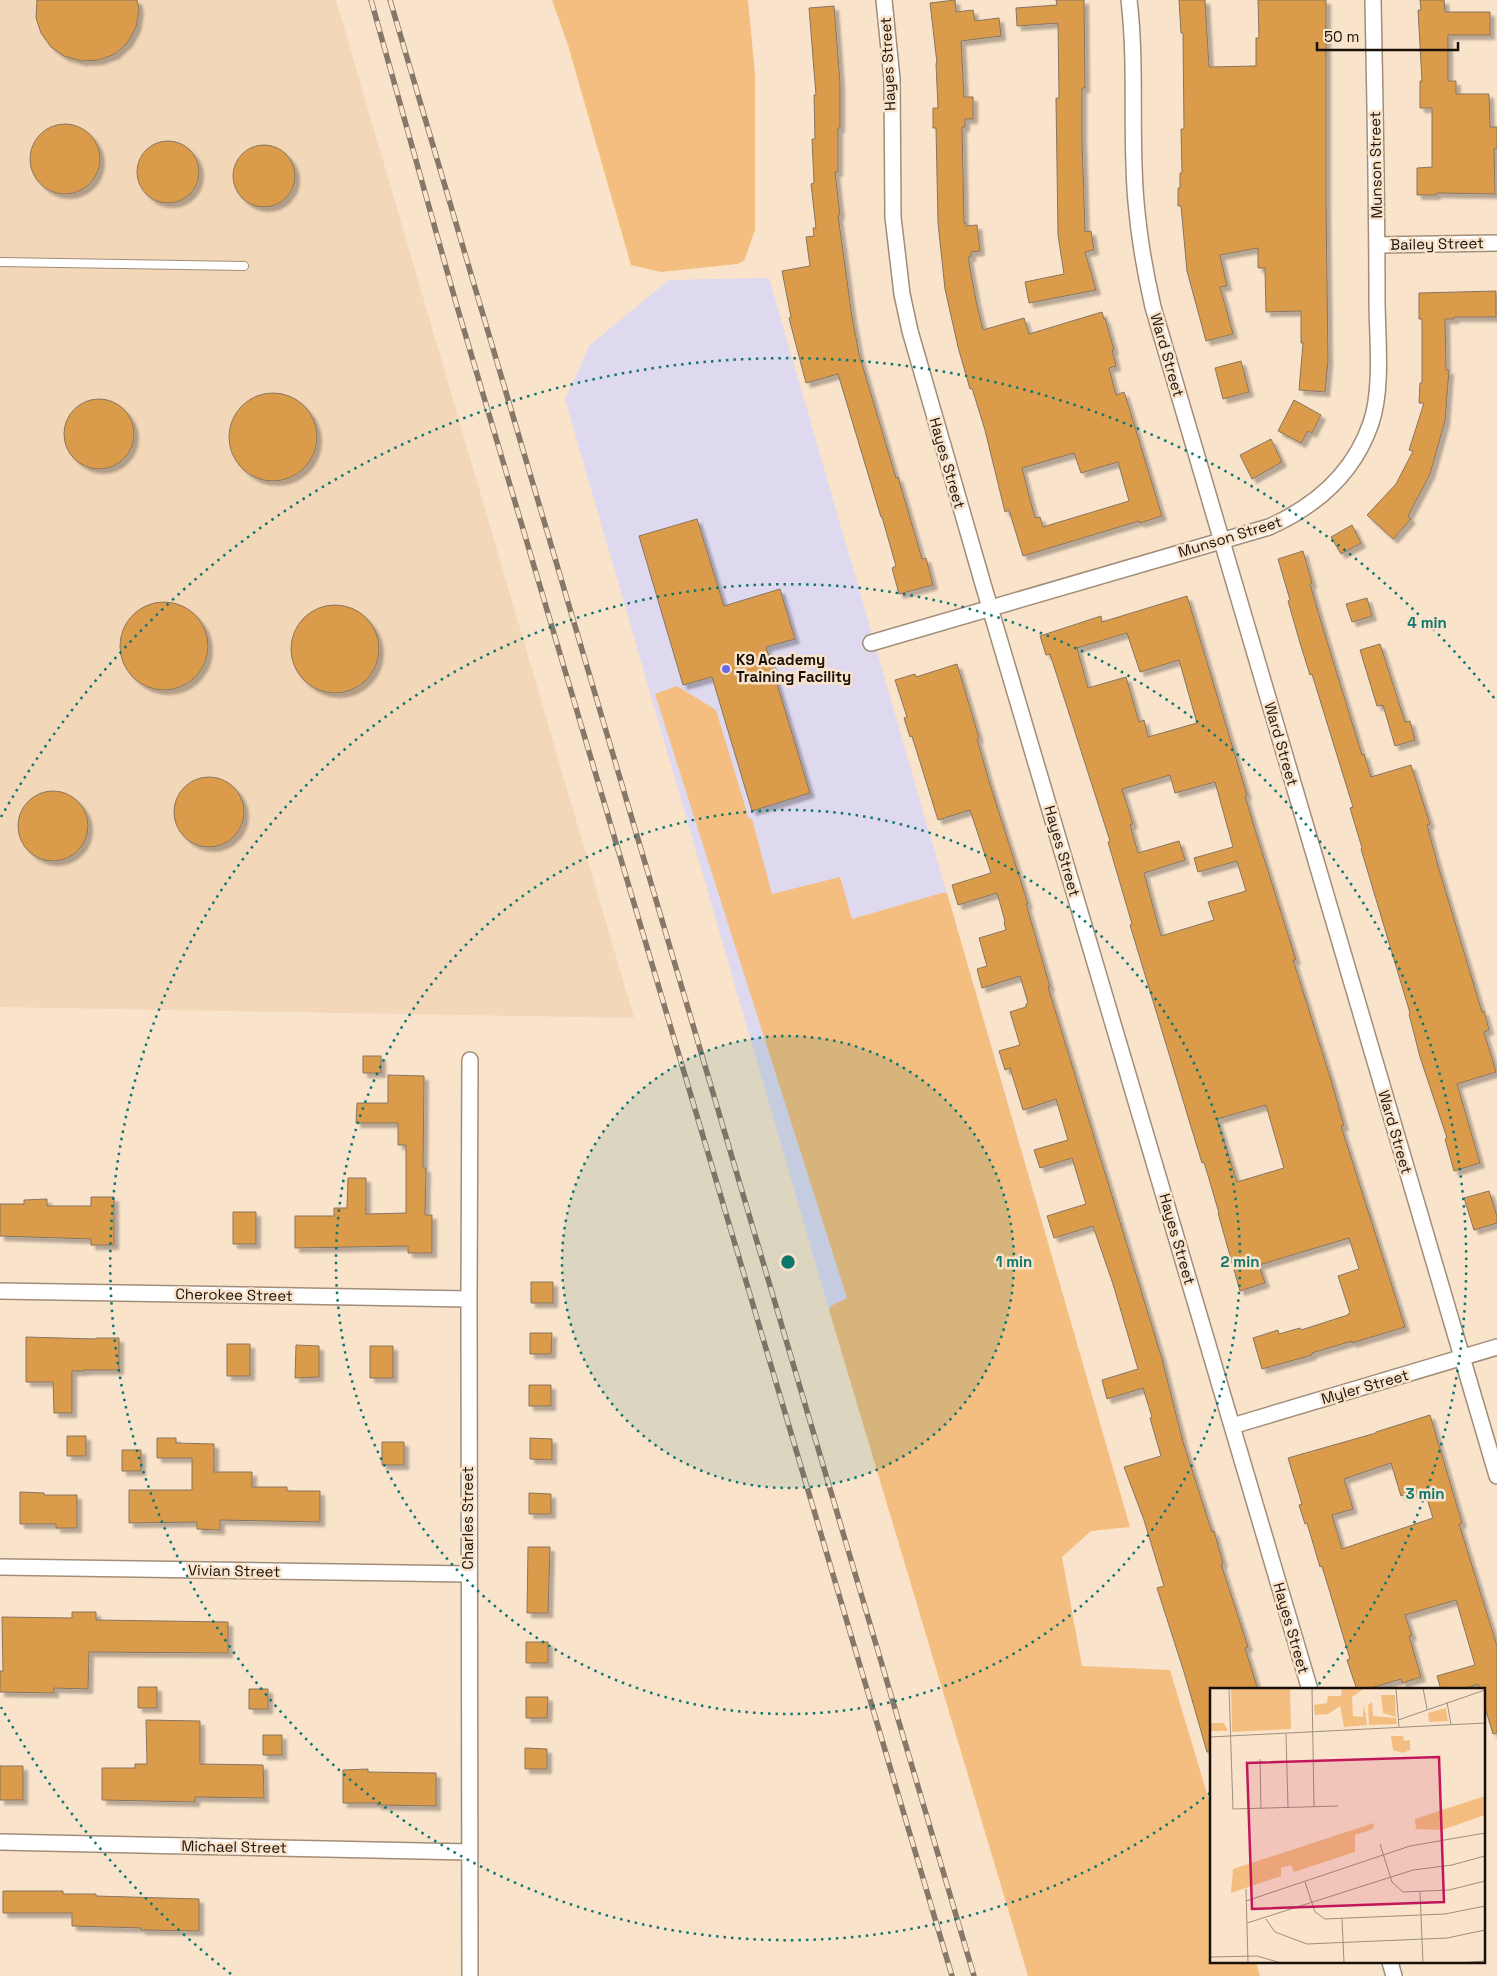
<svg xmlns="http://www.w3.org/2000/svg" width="1497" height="1976" viewBox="0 0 1497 1976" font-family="'Space Grotesk',sans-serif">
<defs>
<filter id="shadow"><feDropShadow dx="4.5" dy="4.5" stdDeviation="1" flood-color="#0004"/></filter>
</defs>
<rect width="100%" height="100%" fill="#f9e3cb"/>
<path fill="#f2d7b9" d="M0,0H336L634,1018L0,1007Z"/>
<path fill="#dfd9ef" d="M769,278L1047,1240L829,1310L565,399L590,345L669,280Z"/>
<path fill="#f4be80" d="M552,0H748L755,74V230L744,261L737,264L661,272L631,265L568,45Z
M677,686L716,710L749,819H752L772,894L840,877L852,919L942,893H947L1130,1527L1091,1531L1062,1557L1082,1666L1170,1670L1211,1807V1962H1256L1260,1976H1028L829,1310L831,1306L847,1298L655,694Z"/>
<path fill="#da9b4c" stroke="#88755f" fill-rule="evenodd" filter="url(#shadow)" d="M37,0H137L139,9L136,27L128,42L115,54L99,60L81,61L64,56L51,47L41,33L36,18Z
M955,0L956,12L973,10L975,21L999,18L1001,36L961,41L964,97H973V119H965V127H962L964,223H966V226L977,225L980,251L971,252V257H968L976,301L983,330L1024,318L1029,334L1102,312L1104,319L1105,318L1114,350H1112L1116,366L1109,368L1116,395L1124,392L1127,401L1162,516L1140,523L1139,521L1023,556L1009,510L1005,512L985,430L972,388L970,389L958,347L945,289L938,223L936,128H933V108H938L936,63H937L930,3ZM1074,453L1081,473L1118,462L1129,501L1043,527L1040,517L1035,518L1022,468Z
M1056,0H1084L1085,88H1082V140L1085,232L1091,231L1094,250L1085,252L1096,290L1029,303L1025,282L1064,274L1058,235L1056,98H1059L1058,23L1017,26L1016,8L1057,5Z
M1179,0H1205L1209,67L1256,66V38H1259L1258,0H1326V205L1328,361L1325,392L1299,390L1303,343H1301V311L1266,312L1265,268H1258V248L1220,255L1227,286L1220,287L1233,334L1206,341L1187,271L1181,206H1178V188H1180V173H1182L1181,129H1184L1183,33H1181Z
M1420,0H1444L1445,12H1490V35H1448V81H1456V94H1489L1490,127H1497V149H1494L1495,194L1437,193L1436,195H1417V168L1432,167V108H1420V81H1422L1418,10H1421Z
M834,6L840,83V128H838V172H835L840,215H838L852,317L859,354L896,478L898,477L922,559L926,558L933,585L899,594L892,568L896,566L882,517H881L838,374L806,383L789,318L791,317L782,271L810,266L806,237L814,236L813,228H816L811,184L814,183L812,139H815L814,95H816L809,8Z
M30 159a35 35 0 1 1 70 0a35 35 0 1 1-70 0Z
M137 172a31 31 0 1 1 62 0a31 31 0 1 1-62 0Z
M233 176a31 31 0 1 1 62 0a31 31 0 1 1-62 0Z
M1496,291V317H1454V319H1445L1446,370H1449L1445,421L1430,474L1408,516L1411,519L1393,539L1367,515L1396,484L1413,451L1409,450L1424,403H1419L1420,383H1422V319H1419V293Z
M1241,361L1249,392L1223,399L1215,368Z
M229 437a44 44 0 1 1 88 0a44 44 0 1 1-88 0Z
M64 434a35 35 0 1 1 70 0a35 35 0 1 1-70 0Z
M1294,400L1321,415L1312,433L1308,431L1301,443L1278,431Z
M1271,439L1282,462L1252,479L1240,455Z
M697,519L724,606L780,589L795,639L766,647L810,793L752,811L712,677L683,685L639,536Z
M1352,525L1361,543L1341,554L1331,537Z
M1303,551L1312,583L1310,584L1322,625L1362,755L1364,754L1371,777L1411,765L1430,824L1427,825L1438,866L1482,1012L1484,1011L1489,1030L1484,1032L1496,1072L1457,1084L1480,1163L1454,1171L1445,1139L1447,1138L1420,1057L1409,1014L1410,1013L1361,849L1362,848L1350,808L1353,807L1312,674L1310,675L1300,643L1288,601L1290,600L1278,559Z
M1187,596L1247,795L1245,796L1257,836L1296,960H1293L1332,1083L1344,1126H1341L1405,1327L1352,1343V1341L1312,1353V1355L1262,1369L1253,1338L1278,1330L1279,1334L1300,1328L1301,1330L1348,1315V1314L1350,1313L1338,1276L1359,1269L1349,1238L1259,1265L1265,1283L1240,1291L1218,1213H1219L1204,1162L1202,1163L1130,925L1132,924L1108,842L1110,841L1050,654L1046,655L1040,636L1101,616L1102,622ZM1127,633L1140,672L1179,660L1197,723L1148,737L1144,720L1139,722L1126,677L1088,688L1077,648ZM1170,775L1175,793L1215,782L1233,847L1194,858L1198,872L1237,861L1246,891L1208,902L1214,920L1161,936L1144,873L1185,860L1179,841L1138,853L1130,825L1133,824L1122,789ZM1266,1105L1284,1168L1237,1182L1217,1119Z
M1367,598L1372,616L1352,622L1346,604Z
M120 646a44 44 0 1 1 88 0a44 44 0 1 1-88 0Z
M291 649a44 44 0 1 1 88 0a44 44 0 1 1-88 0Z
M1380,644L1405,722L1410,721L1415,740L1395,746L1383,705L1377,706L1360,650Z
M957,664L979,738L977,739L989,781L1028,904H1026L1050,987H1048L1162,1359L1183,1442L1212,1532L1214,1531L1223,1563L1221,1564L1248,1647L1245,1648L1258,1690H1211V1752H1207L1184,1672L1157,1588L1164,1586L1144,1520L1124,1467L1161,1456L1150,1418L1152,1417L1143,1388L1107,1399L1102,1380L1138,1369L1113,1284L1093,1226L1054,1238L1047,1216L1086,1204L1072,1158L1040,1168L1034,1150L1068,1140L1056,1099L1023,1110L1010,1068L1005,1070L999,1051L1020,1045L1010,1012L1026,1007V1004L1028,1003L1020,976L982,988L977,969L987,966L979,938L1006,930L1004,922L1005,921L997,893L958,905L952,885L991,873L970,810L938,820L912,736L910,737L904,718L907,717L895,680L915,674L916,677Z
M174 812a35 35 0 1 1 70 0a35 35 0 1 1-70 0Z
M18 826a35 35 0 1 1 70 0a35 35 0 1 1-70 0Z
M363,1056H381V1073H363Z
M388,1075L424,1076L423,1168H426L425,1215H432V1253H408V1246L295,1248V1216H334V1208H347L348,1178H366V1214L406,1213V1145H398V1123H356L357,1103H388Z
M1489,1191L1497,1216V1223L1474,1230L1464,1198Z
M91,1197H114V1245H91V1239L0,1236V1204H24V1200L47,1199V1206H91Z
M233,1212H256V1244H233Z
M531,1282H553V1303H531Z
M530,1333H552L551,1354H530Z
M26,1337L96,1339V1338H119V1370H84V1371H72V1413H54L53,1382H26Z
M227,1344H250V1376H227Z
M296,1345L319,1346V1377L295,1378Z
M370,1346H393V1378H370Z
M529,1385H551V1406H529Z
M1430,1415L1462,1523L1459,1524L1497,1646V1733L1493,1734L1483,1701V1690H1480L1478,1684L1460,1690H1441L1437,1676L1475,1665L1456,1600L1405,1615L1412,1636H1409L1421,1677L1402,1683L1401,1679L1364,1690H1357L1347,1660L1350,1659L1322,1566L1320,1567L1307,1523L1305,1524L1299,1505L1302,1504L1288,1458L1376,1433V1432ZM1391,1463L1401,1496L1424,1489L1433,1518L1342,1549L1332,1515L1353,1509L1344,1479Z
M67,1436H86V1456H67Z
M157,1438H176V1443L214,1444V1472H252V1487H287V1491H320V1522L220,1520V1530L197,1529V1522L129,1523V1490H192V1458H157Z
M530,1438L552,1439V1460L530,1459Z
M382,1442H404V1465H382Z
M122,1450H141V1471H122Z
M20,1492L44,1493V1495H77V1528H56V1524H20Z
M529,1493L551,1494V1514H529Z
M528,1547H550L548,1613H527Z
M72,1612H96V1620L228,1622V1653L89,1652L88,1689L54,1688V1693L0,1692V1671H3L2,1617L72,1618Z
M526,1642H548V1663H526Z
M138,1687H157V1708H138Z
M249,1689H268V1709H249Z
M526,1697H548L547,1718H526Z
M146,1720L200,1721V1764L263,1765L264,1798L195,1797V1802L102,1800V1768H135V1764H147Z
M263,1735H282V1755H263Z
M525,1748L547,1749V1769H525Z
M0,1766H23V1800H0Z
M368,1769V1772L436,1773V1806L377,1805V1803H343V1770Z
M3,1891H63V1894H96V1896L199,1899V1931L141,1930V1928L72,1926V1913H3Z"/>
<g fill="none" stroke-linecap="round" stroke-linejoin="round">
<g stroke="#a28d78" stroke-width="10">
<path id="service" d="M0,262L244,266"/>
</g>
<g stroke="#a28d78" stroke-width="18">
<path id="minor" d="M884,0L892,79L893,217L902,294L910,331L983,584L1310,1690
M1129,0C1137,67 1130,135 1136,202C1139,238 1145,272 1153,307L1497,1476
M1377,245L1497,243
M871,643L1269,527C1316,506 1354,473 1371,423C1383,388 1377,336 1377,299C1377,199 1375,100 1373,0
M0,1291L469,1299
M1232,1426L1497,1347
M0,1567L468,1574
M0,1842L469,1852
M1390,1962L1394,1976
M470,1976L469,1299L470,1060"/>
</g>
<use href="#service" stroke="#fff" stroke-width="8"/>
<use href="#minor" stroke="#fff" stroke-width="15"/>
<g stroke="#867768" stroke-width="5.5">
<path id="rail" d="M371,0L456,303L952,1976
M390,0L974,1976"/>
</g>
<use href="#rail" stroke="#f9e3cb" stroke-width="4" stroke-dasharray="11" stroke-linecap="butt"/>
</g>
<circle cx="788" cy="1262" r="226" fill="#0f766e" fill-opacity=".12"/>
<g fill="none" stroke="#0f766e" stroke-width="2.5" stroke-dasharray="2.5 5">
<circle cx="788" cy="1262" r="226"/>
<circle cx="788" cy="1262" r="452"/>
<path d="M1210 1793A678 678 0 1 1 1315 1689"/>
<path d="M231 1974A904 904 0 0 1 1 1707M1 817A904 904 0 0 1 1495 699"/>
</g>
<circle fill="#666ae3" stroke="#f9e3cb" stroke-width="2" cx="726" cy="669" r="5"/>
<g text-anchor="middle" stroke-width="5" stroke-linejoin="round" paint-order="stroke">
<g font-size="15" fill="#191109" stroke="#f9e3cb">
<text transform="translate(888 64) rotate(-93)" y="5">Hayes Street</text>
<text transform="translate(1376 165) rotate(-91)" y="5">Munson Street</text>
<text transform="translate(1437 244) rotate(-1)" y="5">Bailey Street</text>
<text transform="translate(1167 355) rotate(74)" y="5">Ward Street</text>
<text transform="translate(947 463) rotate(74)" y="5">Hayes Street</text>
<text transform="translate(1230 537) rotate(-17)" y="5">Munson Street</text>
<text transform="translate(1281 744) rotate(74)" y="5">Ward Street</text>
<text transform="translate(1062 851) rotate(74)" y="5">Hayes Street</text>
<text transform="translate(1395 1132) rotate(74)" y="5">Ward Street</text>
<text transform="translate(1177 1239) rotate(74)" y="5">Hayes Street</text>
<text transform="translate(234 1295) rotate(1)" y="5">Cherokee Street</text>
<text transform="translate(1365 1387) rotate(-16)" y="5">Myler Street</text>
<text transform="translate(468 1518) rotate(-90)" y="5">Charles Street</text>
<text transform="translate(234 1571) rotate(1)" y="5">Vivian Street</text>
<text transform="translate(1291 1628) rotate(74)" y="5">Hayes Street</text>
<text transform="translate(234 1847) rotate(1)" y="5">Michael Street</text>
</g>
<g font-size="15" font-weight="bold" fill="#191109" stroke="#f9e3cb" text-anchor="start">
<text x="736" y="665">K9 Academy<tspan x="736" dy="17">Training Facility</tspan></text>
</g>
</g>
<g transform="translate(1210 1688)">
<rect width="275" height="275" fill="#f9e3cb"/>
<path d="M21,0H80L81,41L22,44ZM132,0H155L142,9L143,28L153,29L154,16L157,37L134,39L130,18L118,26L105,27L104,17L117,15L118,8H131ZM171,7H185L186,29L173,25ZM162,14L163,28L186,30L187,36L159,37L158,17ZM236,20L238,33L219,34L218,25ZM0,35H14L18,43H0ZM181,48H193L194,53L200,52V62L193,65L183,62ZM275,108V127L232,142L206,141L205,131ZM164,135L163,141L145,147V164L84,184L81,177L71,180V188L21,205L23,181Z" fill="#f4be80"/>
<path fill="none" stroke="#9f8f7d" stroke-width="1" d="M19,0L23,121L128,118M102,0L104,119M186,0L189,39M213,0L217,21M237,14L241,37M188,32L275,2M76,46L78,119M0,49L275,35M50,71L51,121M170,156L182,194L193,204L239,202L275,193M95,194L105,224L115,231L235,226L275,218M36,201L38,275M210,204L213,275M36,213L200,158L275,145M56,231L65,244L97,256L237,250L275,242M132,231L134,275M37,235L203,182L242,177L275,168M0,269L47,268L71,275M249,275L275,273"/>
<path fill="#c2185b" fill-opacity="0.15" stroke="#c2185b" stroke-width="2.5" d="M229,69L234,214L42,221L37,75Z"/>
<rect width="275" height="275" fill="none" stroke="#191109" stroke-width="2.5"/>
</g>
<circle cx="788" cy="1262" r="8" fill="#0f766e" stroke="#f9e3cb" stroke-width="2.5"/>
<g font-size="15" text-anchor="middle" font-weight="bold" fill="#0f766e" stroke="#f9e3cb" stroke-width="5" stroke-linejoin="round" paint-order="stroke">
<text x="1427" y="628">4 min</text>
<text x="1014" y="1267">1 min</text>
<text x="1240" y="1267">2 min</text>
<text x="1425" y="1499">3 min</text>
</g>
<path d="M1317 42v8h141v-8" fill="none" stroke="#191109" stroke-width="2.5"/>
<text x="1324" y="42" font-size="15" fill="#191109" stroke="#f9e3cb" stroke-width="4" paint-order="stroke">50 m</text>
</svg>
